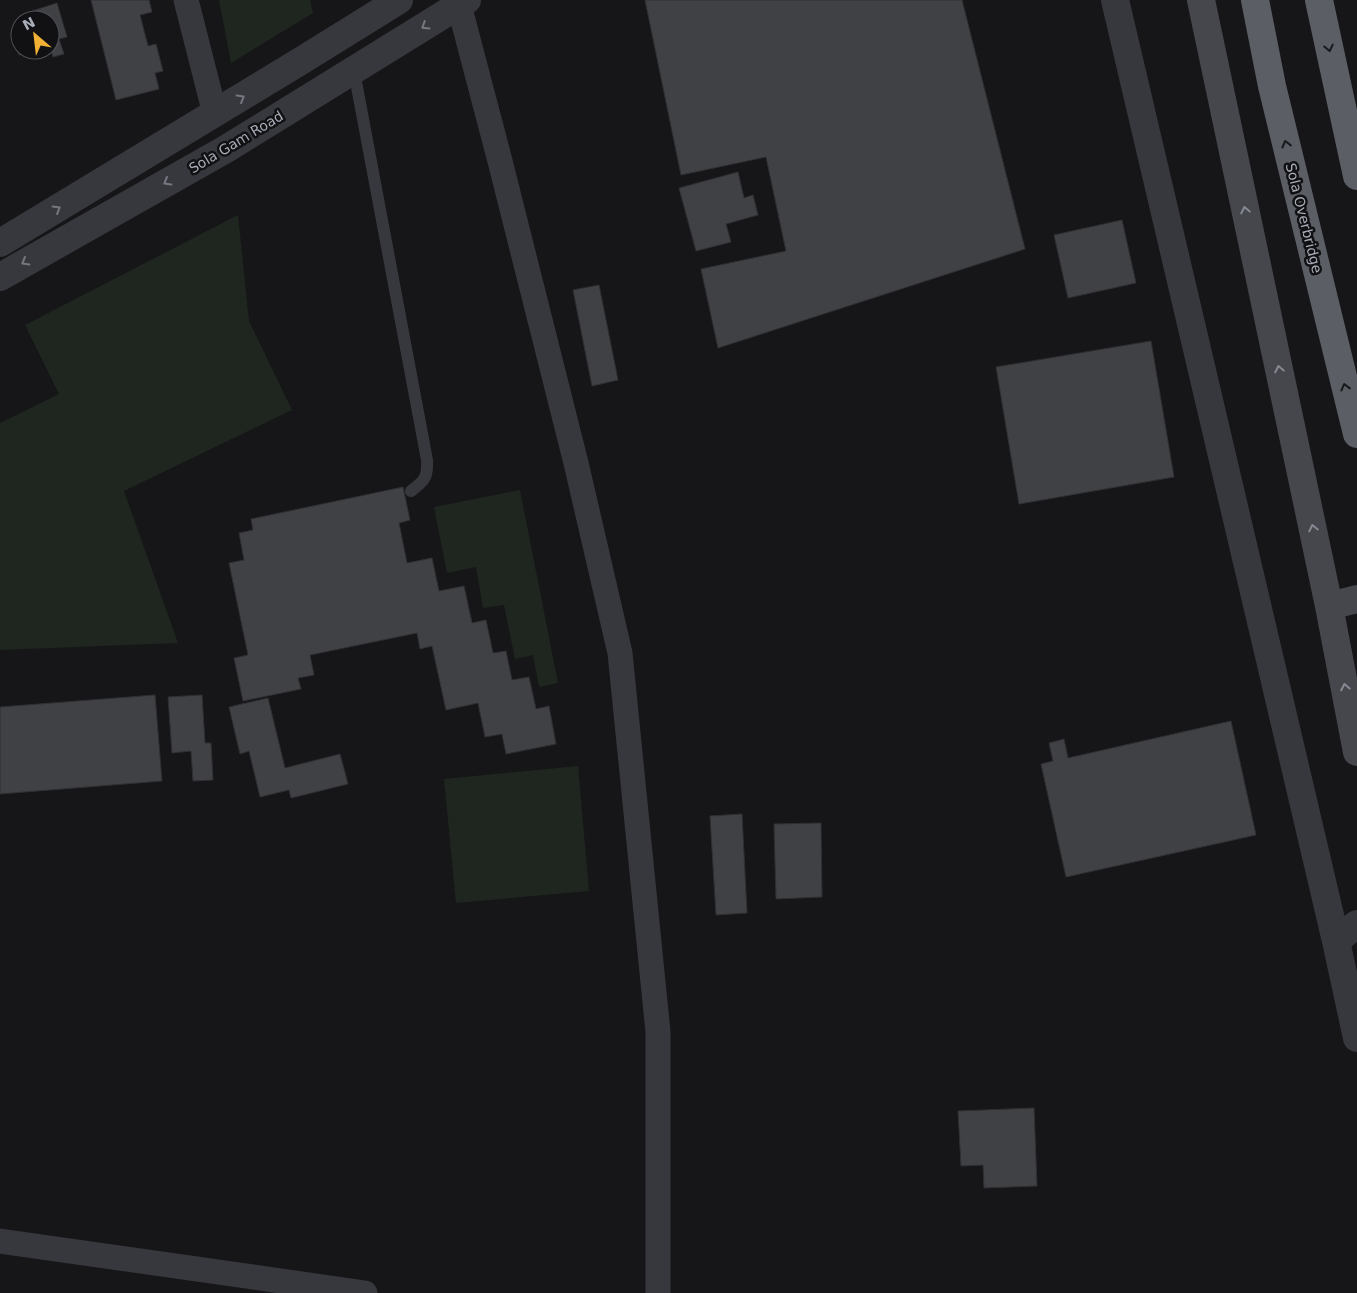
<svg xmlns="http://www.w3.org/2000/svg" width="1357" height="1293" viewBox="0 0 1357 1293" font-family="'DejaVu Sans',sans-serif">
<rect width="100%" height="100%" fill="#161618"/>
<path fill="#1e261f" d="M219,0H310L313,13L231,63Z
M238,215L249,321L292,410L124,491L178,643L0,650V423L59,394L25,325Z
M520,490L558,683L539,687L533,655L515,659L504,605L483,608L476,567L447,573L434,507Z
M578,766L589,891L456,903L444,779Z"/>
<path fill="#404145" stroke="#303034" d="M91,0H149L152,12L140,15L148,46L156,44L163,71L155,73L159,89L116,100Z
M645,0H962L1025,249L718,348L701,269L786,251L766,157L681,175Z
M57,3L67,37L59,39L64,54L53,57L50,46V20H27L26,17L33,15L32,11Z
M20,24V50H37L19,55L14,39L19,37L16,25Z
M738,172L744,198L753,195L758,215L726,224L731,242L696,251L679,188Z
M1122,220L1136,283L1068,298L1054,235Z
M599,285L618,380L592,386L573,290Z
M1151,341L1174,477L1019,504L996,367Z
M403,487L410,520L399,523L407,563L432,558L439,591L464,586L472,623L486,620L493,653L506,651L512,680L529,677L536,709L549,706L556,744L506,754L502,734L485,737L478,703L446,710L432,646L420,649L417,633L310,655L314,675L298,678L301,689L243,701L234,658L248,655L229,563L244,560L239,533L253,530L251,519Z
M155,695L162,781L0,794V707Z
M202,695L205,743H211L213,780L193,781L191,751L172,753L168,697Z
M268,698L285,768L340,754L348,784L291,798L289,790L260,797L249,751L240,754L229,707Z
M1231,721L1256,835L1066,877L1041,764L1053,761L1049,743L1064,739L1068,758Z
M742,814L747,913L716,915L710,816Z
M821,823L822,897L776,899L774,824Z
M1034,1108L1037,1186L984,1188L983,1165L961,1166L958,1111Z"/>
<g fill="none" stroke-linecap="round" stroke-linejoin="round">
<path stroke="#37383d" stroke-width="12" d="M354,71L427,460C428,478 424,481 411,491"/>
<path stroke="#37383d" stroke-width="25" d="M186,0L215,114
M459,5L500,161L576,463L620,653L658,1032V1293
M0,1241L365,1293"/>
<path stroke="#37383d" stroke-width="28" d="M1115,0L1336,941L1357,1038
M0,243L304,59L399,0
M0,277L226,149L467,0
M1336,941L1357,924"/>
<path stroke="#45474d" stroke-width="28" d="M1201,0L1329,606L1357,752
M1329,606L1357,599"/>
<path stroke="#5b5e65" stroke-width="28" d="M1255,0L1272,86L1357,434
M1319,0L1357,176"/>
</g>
<defs><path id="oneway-chevron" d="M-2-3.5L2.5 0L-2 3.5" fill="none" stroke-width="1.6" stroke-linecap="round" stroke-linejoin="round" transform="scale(1.25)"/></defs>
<g stroke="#757881">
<use href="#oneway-chevron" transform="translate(425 26) rotate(148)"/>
<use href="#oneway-chevron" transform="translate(241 98) rotate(-31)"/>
<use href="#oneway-chevron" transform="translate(167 182) rotate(150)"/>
<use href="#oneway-chevron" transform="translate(57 209) rotate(-31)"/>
<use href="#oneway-chevron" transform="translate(25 262) rotate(150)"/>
</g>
<g stroke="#18191b">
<use href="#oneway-chevron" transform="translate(1329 48) rotate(78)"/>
<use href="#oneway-chevron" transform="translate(1286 144) rotate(-104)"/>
<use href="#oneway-chevron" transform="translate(1345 387) rotate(-104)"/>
</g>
<g stroke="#858993">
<use href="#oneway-chevron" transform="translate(1245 210) rotate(-102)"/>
<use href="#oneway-chevron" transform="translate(1279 369) rotate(-102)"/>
<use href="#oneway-chevron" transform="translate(1313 528) rotate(-102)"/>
<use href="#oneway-chevron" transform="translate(1345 687) rotate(-101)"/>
</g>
<g text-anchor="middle" stroke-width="5" stroke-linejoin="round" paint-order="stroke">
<g font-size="14" fill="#a8adb8" stroke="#111113">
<text transform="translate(236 142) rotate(-31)" y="5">Sola Gam Road</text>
<text transform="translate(1304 218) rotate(76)" y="5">Sola Overbridge</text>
</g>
</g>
<g transform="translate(35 35) rotate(332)"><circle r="24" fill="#111113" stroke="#4d4f55"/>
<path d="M0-4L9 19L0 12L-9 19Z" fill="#f2b134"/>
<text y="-8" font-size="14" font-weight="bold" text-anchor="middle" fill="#a8adb8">N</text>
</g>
</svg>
